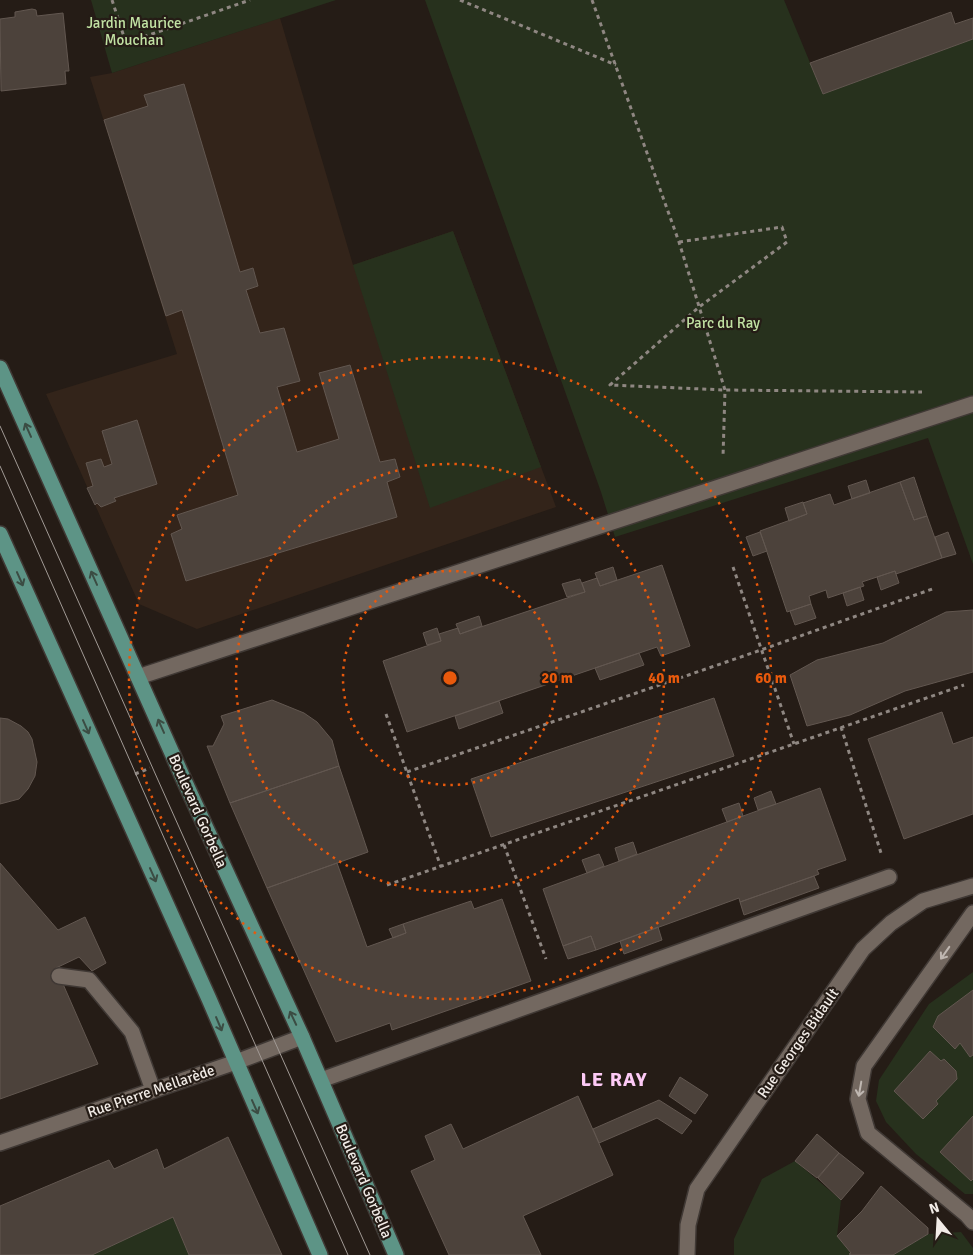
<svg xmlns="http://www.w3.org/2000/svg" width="973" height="1255" viewBox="0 0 973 1255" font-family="Signika,sans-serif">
<rect width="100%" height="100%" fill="#251c16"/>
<path fill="#33241a" d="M280,18L353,265L453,231L556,507L197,629L139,604L46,394L177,354L90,77L112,73Z"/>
<path fill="#27311d" d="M91,0H336L112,73Z
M425,0H784L823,94L973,39V564L928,438L615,537L601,492Z
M453,231L541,467L430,508L353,265Z
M973,972V1194H965L916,1154L886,1122L876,1101L879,1080L929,1004Z
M795,1161L841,1200L837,1236L852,1255H734V1239L762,1179Z
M173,1217L189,1255H92Z
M961,1232L973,1248V1255H893L928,1234Z"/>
<path fill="#4c423b" stroke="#625750" d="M32,9L36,10L37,16L63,13L69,71H65L66,84L1,91L0,19L15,17V12Z
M951,12L955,24L973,18V39L823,94L810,63Z
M184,84L240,272L253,268L258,286L246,290L260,333L284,328L300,381L277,387L297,452L339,439L319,373L350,365L380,462L395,459L400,477L387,482L397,517L186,581L171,534L182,529L177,515L238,495L182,310L166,316L104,120L148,106L144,95Z
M137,420L157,484L114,498L116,501L101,507L97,503L95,505L87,488L93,486L86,463L101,459L104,467L112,464L102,431Z
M914,477L927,516L914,520L900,482Z
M866,480L870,493L852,499L848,486Z
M900,482L914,520L927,516L942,558L896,574L895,571L862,582L864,586L828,598L826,590L809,596L811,604L787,612L760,531L807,514L803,503L830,494L834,505Z
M803,502L807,514L789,521L785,508Z
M760,532L767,551L753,556L746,537Z
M948,532L956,554L942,558L935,537Z
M662,565L690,646L661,656L657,647L407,732L383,661L441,641L439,634L458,628L460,634L585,592L582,583L597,578L600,586Z
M613,567L617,580L600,586L595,573Z
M895,571L899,583L881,590L877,577Z
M580,579L585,592L567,597L562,584Z
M860,587L864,600L847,606L843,593Z
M811,604L816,618L795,625L790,611Z
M973,610V672L905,691L850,715L807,726L790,675L817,660L883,643L946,612Z
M479,616L482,626L460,634L456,624Z
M437,628L441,641L427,645L423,633Z
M639,653L644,665L600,680L595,668Z
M714,698L734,756L491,837L471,779Z
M272,700L304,713L317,722L332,740L339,766L230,803L207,746H213L224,724L221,716Z
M499,701L503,713L459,729L455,716Z
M942,712L953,744L973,737V814L904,839L868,739Z
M0,718L8,719L21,726L28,732L32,739L37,762L35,776L28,789L19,799L0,804Z
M339,766L368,852L267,888L230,803Z
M820,788L846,860L817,870L819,874L814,876L740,902L739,898L596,950L591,936L563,946L543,889Z
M771,791L776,804L758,810L754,798Z
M739,803L743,816L727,822L722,809Z
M633,842L637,854L619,861L615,848Z
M599,854L604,866L587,873L582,860Z
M0,863L58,930L85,917L106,963L92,971L79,957L56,968L98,1064L0,1099Z
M337,863L367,947L406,933L403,924L471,901L474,909L502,899L531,981L392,1030L390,1023L336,1042L267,888Z
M814,876L819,888L744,915L740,902Z
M403,924L406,933L393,938L389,929Z
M658,927L662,940L624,954L620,941Z
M591,936L596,950L568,959L563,946Z
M973,990V1055L970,1057L960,1043L955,1049L933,1027L938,1016Z
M930,1051L941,1061L944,1059L956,1071L957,1079L936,1101L938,1104L923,1119L894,1091Z
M680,1077L708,1095L695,1114L669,1096Z
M578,1096L613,1175L523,1216L541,1255H449L411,1171L435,1160L425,1136L451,1124L463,1149Z
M659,1100L692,1121L682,1134L657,1118L599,1143L593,1129Z
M973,1116V1179L971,1181L940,1152Z
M817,1134L839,1153L817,1178L795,1161Z
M228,1137L282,1255H189L173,1217L92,1255H0V1206L109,1160L114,1169L157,1149L164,1169Z
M839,1153L864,1173L841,1200L818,1178Z
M881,1186L928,1228V1234L893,1255H851L849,1254L851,1253L837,1236L862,1211Z"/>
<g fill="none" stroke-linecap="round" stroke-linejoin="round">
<g stroke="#403935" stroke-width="18">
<path id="minor" d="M138,677L973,404
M973,913L864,1066L858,1099L868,1133L967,1215L973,1222
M59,976L89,980L132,1032L153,1090
M321,1080L889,877
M0,1143L236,1062L302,1037
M687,1255L688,1225L697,1189L863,949L891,923L923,901L973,886"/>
</g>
<g stroke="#403935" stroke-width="18">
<path id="major" d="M0,368L184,780L302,1037L396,1255
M0,534L209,999L320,1255"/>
</g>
<path stroke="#8f8782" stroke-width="3" stroke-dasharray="4 4" stroke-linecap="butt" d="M112,0L126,43L250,0
M460,0L616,65
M592,0L679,242L725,390L723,457
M679,242L782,227L787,242L699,307L610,385L725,390L922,392
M733,567L794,744
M386,714L441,867
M841,727L881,853
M407,772L761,650L935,588
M135,774L150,768
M504,845L546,959
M387,885L964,685"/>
<use href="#minor" stroke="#736860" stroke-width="15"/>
<use href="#major" stroke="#5d9486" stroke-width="15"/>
<path stroke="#a19a95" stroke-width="1" d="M0,426L370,1255
M0,466L348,1255"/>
</g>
<defs><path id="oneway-shaft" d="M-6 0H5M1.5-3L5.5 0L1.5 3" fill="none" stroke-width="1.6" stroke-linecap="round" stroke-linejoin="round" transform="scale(1.25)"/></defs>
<g stroke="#3b4c43">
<use href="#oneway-shaft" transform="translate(28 430) rotate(-114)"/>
<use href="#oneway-shaft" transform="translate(94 578) rotate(-114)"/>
<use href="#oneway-shaft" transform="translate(20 579) rotate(66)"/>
<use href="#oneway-shaft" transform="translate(161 726) rotate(-114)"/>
<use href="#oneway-shaft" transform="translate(86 727) rotate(66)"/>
<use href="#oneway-shaft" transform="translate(153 875) rotate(66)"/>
<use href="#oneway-shaft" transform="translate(293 1018) rotate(-115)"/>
<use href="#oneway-shaft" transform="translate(219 1024) rotate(67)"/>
<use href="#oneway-shaft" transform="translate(255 1107) rotate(66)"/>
</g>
<g stroke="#bfb7b1">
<use href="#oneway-shaft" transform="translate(945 953) rotate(125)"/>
<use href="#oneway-shaft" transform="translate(860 1089) rotate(100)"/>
</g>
<g fill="none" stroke="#e8590c" stroke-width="2.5" stroke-dasharray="2.5 5">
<circle cx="450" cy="678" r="107"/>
<circle cx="450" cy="678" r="214"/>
<circle cx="450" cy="678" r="321"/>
</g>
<g text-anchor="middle" stroke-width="4.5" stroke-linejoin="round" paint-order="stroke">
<g font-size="15" fill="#c1e2a3" stroke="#251c16">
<text x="134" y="28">Jardin Maurice<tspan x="134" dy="17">Mouchan</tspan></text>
<text x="723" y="328">Parc du Ray</text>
</g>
<g font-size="15" fill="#f2ece7" stroke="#251c16">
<text transform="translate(198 811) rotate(66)" y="5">Boulevard Gorbella</text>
<text transform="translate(798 1043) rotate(-55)" y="5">Rue Georges Bidault</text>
<text transform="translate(151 1091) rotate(-19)" y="5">Rue Pierre Mellarède</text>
<text transform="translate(364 1181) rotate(67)" y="5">Boulevard Gorbella</text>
</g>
<g font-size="20" font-weight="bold" letter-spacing="1" fill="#fdcaf6" stroke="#251c16">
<text x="614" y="1086">LE RAY</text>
</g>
</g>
<circle cx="450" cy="678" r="8" fill="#e8590c" stroke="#251c16" stroke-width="2.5"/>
<g font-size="15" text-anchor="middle" font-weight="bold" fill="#e8590c" stroke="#251c16" stroke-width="4.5" stroke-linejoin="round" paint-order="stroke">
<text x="557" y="683">20 m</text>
<text x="664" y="683">40 m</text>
<text x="771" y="683">60 m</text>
</g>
<g transform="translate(938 1220) rotate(342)" stroke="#251c16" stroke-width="4" paint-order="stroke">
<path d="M0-4L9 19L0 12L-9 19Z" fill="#f2ece7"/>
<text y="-8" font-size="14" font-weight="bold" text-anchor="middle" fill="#f2ece7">N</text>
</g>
</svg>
